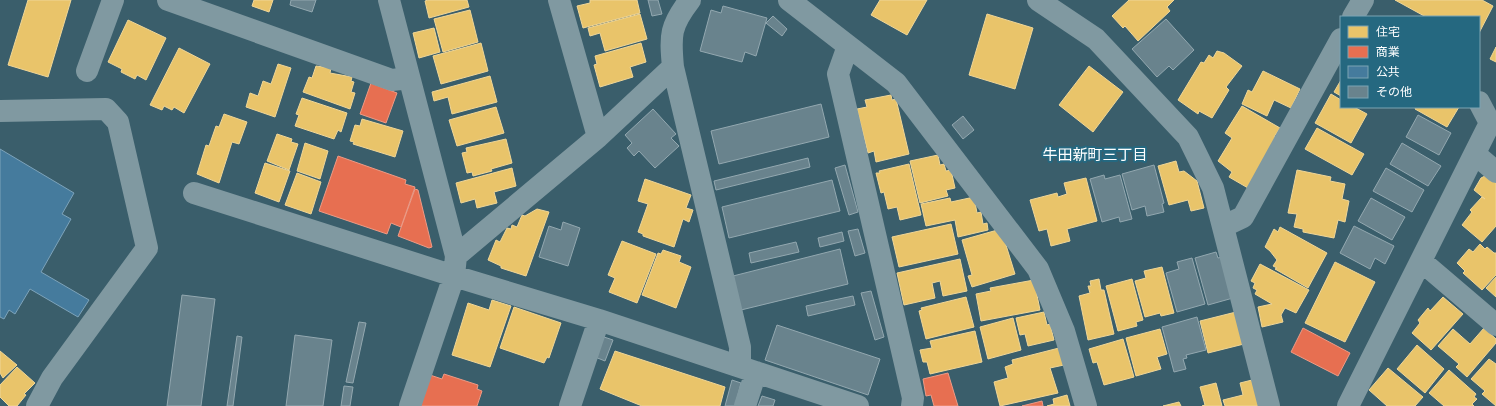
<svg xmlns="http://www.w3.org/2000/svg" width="1496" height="406" viewBox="0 0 1496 406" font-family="Rubik,'Noto Sans JP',sans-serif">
<rect width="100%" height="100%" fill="#3a5e6b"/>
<path fill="#e9c46a" stroke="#f0d697" d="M28,0H71L48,77L8,65Z
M254,0H273L269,12L252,6Z
M428,0H467L469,7L429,18L425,1Z
M590,0H637L640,13L583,28L577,6L590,3Z
M880,0H927L907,35L871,15Z
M1129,0H1174L1167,7L1170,11L1138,41L1125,26L1123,28L1112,16Z
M1395,0H1482L1493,6L1479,33V17H1426Z
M470,10L478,42L443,52L434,19Z
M640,14L647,39L605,51L600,33L590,36L588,28Z
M987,14L1033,28L1015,89L969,75Z
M128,20L166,38L146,80L137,75L135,79L121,72L122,69L108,62Z
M434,28L440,52L419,58L413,33Z
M481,43L488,71L441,84L433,56Z
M641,43L646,62L630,67L633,77L600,87L594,65L597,64L595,56Z
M1496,47V62L1490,59Z
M179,48L210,64L184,113L174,107L172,110L164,106L162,110L150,105Z
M1217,51L1224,53L1242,66L1226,87L1229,90L1212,118L1199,111L1198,114L1178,100L1201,62L1204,63L1209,55L1213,58Z
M278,64L291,68L275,117L246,107L250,93L258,96L263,81L271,84Z
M316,66L331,68L330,73L352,77L351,81L354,82L351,92L355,93L350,109L303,92L309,77L312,78Z
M1089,66L1123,92L1093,132L1059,105Z
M1263,71L1300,89L1291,108L1274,100L1267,116L1242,104L1248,90L1252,92Z
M490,76L497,102L452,114L448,97L434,101L432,92Z
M1341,80V96L1334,92Z
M1331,94L1341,100V107H1354L1367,114L1351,143L1315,123Z
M891,95L892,100L896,99L909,154L876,162L874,151L868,153L857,109L867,107L865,100Z
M302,98L347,113L341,132L338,130L334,139L295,126L299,115L296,114Z
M1242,106L1280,128L1274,137L1279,140L1248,188L1229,177L1232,172L1218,161L1232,138L1225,133Z
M496,107L504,133L457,146L449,120Z
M1416,107H1459L1447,127L1415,109Z
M224,114L247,122L239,144L232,142L219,183L197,174L206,145L209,146L216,126L219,127Z
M362,119L403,131L395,157L353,144L354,142L350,141L355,125L360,126Z
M1317,128L1364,154L1352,175L1305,149Z
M277,134L292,139L291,142L298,144L289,170L267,161Z
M506,139L512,163L491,169L492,171L473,176L472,172L467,173L462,153L467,152L466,148Z
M305,143L328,151L320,179L297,171Z
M938,155L940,165L944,164L946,171L951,170L955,188L946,190L948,196L920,203L910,161Z
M1176,161L1179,172L1184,171L1197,181L1204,208L1191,211L1188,200L1169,205L1158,166Z
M265,163L290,171L279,202L255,193Z
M909,164L921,215L900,220L897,207L888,209L884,192L881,193L876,173H880L879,171Z
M512,168L516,186L494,192L497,203L477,208L475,199L461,203L456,183Z
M1297,170L1331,177L1330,181L1345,184L1342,199L1349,201L1345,222L1338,220L1334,238L1303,232V229L1294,227L1297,214L1288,213Z
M297,173L321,182L311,214L285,205Z
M1487,175L1496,183V226L1482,242L1462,225L1472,212L1470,210L1482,197L1485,199L1474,190L1481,178Z
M1086,178L1097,221L1067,229L1070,241L1051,246L1047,229L1039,231L1030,200L1057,193L1058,197L1067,194L1064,183Z
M645,179L691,195L686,208L693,210L689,222L683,219L674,247L643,236V234L638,232L648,204L638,201Z
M974,197L977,213L981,212L983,224L987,223L988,230L958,237L955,220L926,226L921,204L950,198L951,202Z
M537,209L549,212L526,276L501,268V266L488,260L496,240L500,242L507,228L511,229L512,225L517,227L522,215L525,216Z
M951,224L958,254L899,267L892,237Z
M1280,227L1327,253L1308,288L1275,269L1277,268L1273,266L1277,260L1270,251L1265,247L1274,229L1278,232Z
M1001,229L1015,274L972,287L968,276L972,275L962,240Z
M622,241L656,254L637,303L609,292L615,278L608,275Z
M1480,244L1485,249L1487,247L1494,253H1496V275L1482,290L1463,273L1465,271L1457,263L1469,249L1473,252Z
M663,250L681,256L679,262L691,267L676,308L642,295L658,253L661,254Z
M960,259L967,291L943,296L940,281L932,283L935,298L904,305L897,273Z
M1335,262L1375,282L1345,342L1305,323Z
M1260,264L1309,290L1296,313L1285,308L1281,315L1283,322L1262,327L1258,307L1272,304L1255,294L1257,290L1253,288L1255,283L1251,281Z
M1162,267L1174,313L1161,316L1160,313L1145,317L1135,281L1146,278L1144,271Z
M1496,277V297L1486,288Z
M1099,279L1101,290H1104L1114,334L1088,340L1079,296L1090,293L1088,286H1091L1090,281Z
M1132,279L1143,320L1136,322L1137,326L1118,331L1106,286Z
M1034,280L1040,310L981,321L976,294L991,291L990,288Z
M966,297L974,327L926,339L919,311L922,310L921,308Z
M1443,297L1463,314L1431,350L1412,333L1420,323L1418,320L1428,308L1430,311Z
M492,300L511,306L490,367L452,355L468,303L489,310Z
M514,307L561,323L549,358L547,357L544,363L500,348Z
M1044,312L1047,325L1050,324L1054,340L1028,346L1025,334L1020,335L1016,318Z
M1236,312L1244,344L1208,353L1200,321Z
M1013,318L1021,350L988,359L980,327Z
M1484,328L1496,339V343L1467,377L1456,367L1459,364L1438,346L1453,329L1470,344Z
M1160,329L1167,354L1157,357L1161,369L1136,376L1126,338Z
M975,331L982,362L930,374L927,362H923L920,350L932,348L930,341Z
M1123,339L1134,377L1104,385L1097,362L1093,363L1089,349Z
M1417,345L1444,369L1425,393L1397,369Z
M1059,348L1064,365L1050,368L1058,393L1000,406L994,382L1008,378L1005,367L1013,364L1012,360Z
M0,351L17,365L3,378L0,373Z
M615,351L725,387L720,406H642L600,389Z
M1489,359L1496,364V406L1482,394L1485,391L1471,379Z
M17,367L35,383L24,394L26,395L17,406H9L0,397V385Z
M1388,368L1423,397L1415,406H1387L1369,390Z
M1449,370L1476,394L1474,397L1477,399L1472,404L1474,406H1444L1429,393Z
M1252,380L1259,406H1225L1223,400L1243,395L1240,383Z
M1216,383L1222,406H1202L1205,405L1200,387Z
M1067,395L1070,406H1047L1054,404L1053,399Z
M1179,402L1181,406H1163Z"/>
<path fill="#e76f51" stroke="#ee9a85" d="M371,83L397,93L386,123L360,114Z
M338,156L406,180L405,184L415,187L401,227L391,223L387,234L319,211Z
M415,189L418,190L432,247L429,248L398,236Z
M1303,328L1350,353L1338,376L1291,352Z
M948,373L958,406H934L931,395L926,396L923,379Z
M444,374L478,385L477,389L482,391L477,406H420L430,375L442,379Z
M1042,401L1043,406H1022Z"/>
<path fill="#457b9d" stroke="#7da3ba" d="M0,149L74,193L62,214L71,219L41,272L89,300L78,317L30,289L15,314L9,310L4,319L0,317Z"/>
<path fill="#69838d" stroke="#93a8b0" d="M291,0H316L312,12L290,5Z
M648,0H658L662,14L652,16Z
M723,6L767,18L756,56L745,52L742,62L700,51L711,10L721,13Z
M773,16L787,29L782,36L766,23Z
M1166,19L1194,50L1173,70L1169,66L1157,77L1132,49Z
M821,104L829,137L719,164L711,131Z
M653,109L676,134L671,138L679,146L655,168L639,151L634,156L627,148L632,143L625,135Z
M1418,115L1451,133L1439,155L1406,137Z
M963,116L974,130L963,139L952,125Z
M1402,143L1441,166L1428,186L1390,164Z
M808,158L810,167L716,190L714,181Z
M845,165L858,212L849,215L835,168Z
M1154,165L1164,203L1162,204L1164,212L1147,216L1145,206L1132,210L1122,174Z
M1386,168L1424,190L1412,212L1373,191Z
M1104,175L1105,179L1120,175L1132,219L1120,222L1119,217L1102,222L1090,179Z
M832,180L840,211L729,238L722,207Z
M1371,198L1405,217L1392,240L1358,221Z
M563,222L580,228L568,266L539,257L549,226L561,230Z
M1354,226L1394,246L1385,264L1375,258L1370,269L1340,253Z
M858,229L865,253L855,256L848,231Z
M842,232L844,241L820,247L818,238Z
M796,242L799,252L751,263L749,253Z
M840,249L848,284L741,310L733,276Z
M1216,252L1218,258L1222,257L1233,298L1208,305L1195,258Z
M1192,258L1205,304L1177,312L1166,273L1179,269L1177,262Z
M871,291L884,337L875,340L861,293Z
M182,295L215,299L201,406H167Z
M853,296L855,305L808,316L806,306Z
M1197,317L1206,350L1186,355L1187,358L1183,359L1186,369L1174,372L1162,327Z
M359,322L366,323L353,383L346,382Z
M777,325L880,359L868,395L765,360Z
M295,335L332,340L323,406H286Z
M237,336L242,337L233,406H227Z
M604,337L613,340L605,361L595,357Z
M732,380L741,383L735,406H725Z
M344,386L353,387L350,406H341Z
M762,396L775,400L773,406H758Z"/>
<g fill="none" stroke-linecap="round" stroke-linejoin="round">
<path stroke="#8099a1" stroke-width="22" d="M168,0L392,80L409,78
M389,0L456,256L454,276L599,320L858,406
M559,0L598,137
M690,0C670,26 670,35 673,67L740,347V366
M789,0L896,83L1038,269L1064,331L1086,406
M1038,0L1096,39L1188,137L1213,188L1269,406
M1353,17L1363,0
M848,46L838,74L913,398L912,406
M87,71L113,0
M0,111L106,109L118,122L147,248L52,378L37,406
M1475,154L1496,172
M194,193L454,276L410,406
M1224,226L1243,217L1341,39
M456,256L598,137L673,67
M1421,261L1496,325
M570,406L599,320
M745,406L756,372
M1348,406L1490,123L1479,102"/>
</g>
<g text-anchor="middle" stroke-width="4" stroke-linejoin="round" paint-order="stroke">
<g font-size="15" fill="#fff" stroke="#256880">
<text x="1095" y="160">牛田新町三丁目</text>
</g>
</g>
<rect x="1340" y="16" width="140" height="92" fill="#256880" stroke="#7ca4b3"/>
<rect x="1348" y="26" width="20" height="12" fill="#e9c46a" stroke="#7ca4b3"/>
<text x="1376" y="36" font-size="12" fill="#ffffff">住宅</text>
<rect x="1348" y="46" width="20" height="12" fill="#e76f51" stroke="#7ca4b3"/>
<text x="1376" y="56" font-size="12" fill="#ffffff">商業</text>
<rect x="1348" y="66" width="20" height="12" fill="#457b9d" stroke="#7ca4b3"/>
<text x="1376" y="76" font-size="12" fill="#ffffff">公共</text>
<rect x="1348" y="86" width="20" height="12" fill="#69838d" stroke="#7ca4b3"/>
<text x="1376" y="96" font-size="12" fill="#ffffff">その他</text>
</svg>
